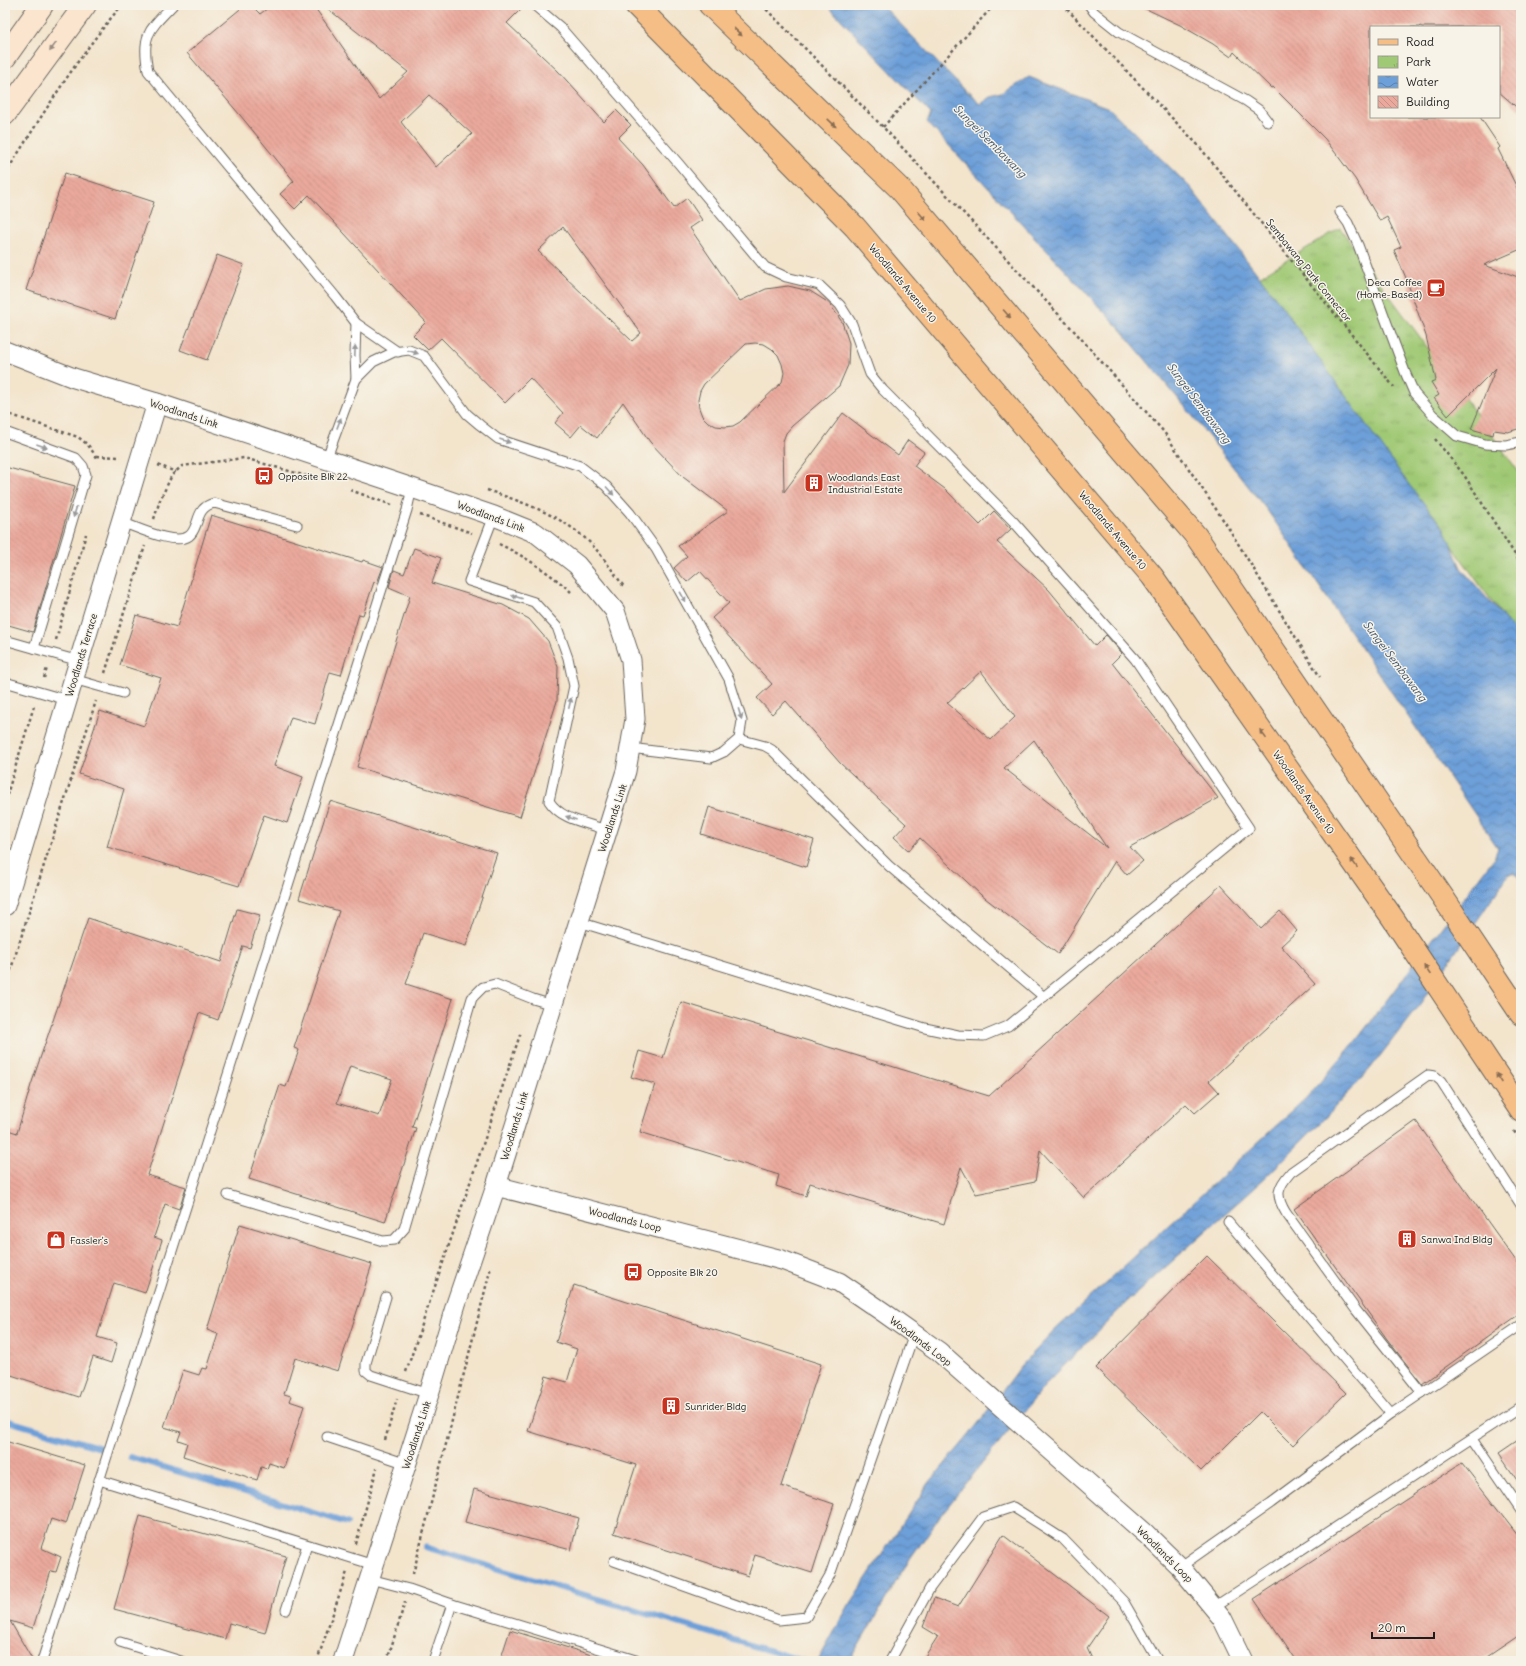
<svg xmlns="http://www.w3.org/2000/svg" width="1526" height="1666" font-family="Delius,sans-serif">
  <defs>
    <pattern id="park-tufts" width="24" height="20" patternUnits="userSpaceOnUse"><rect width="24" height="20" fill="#a0c975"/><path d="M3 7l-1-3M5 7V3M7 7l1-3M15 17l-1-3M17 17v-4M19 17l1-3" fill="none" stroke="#89ac65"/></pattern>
    <pattern id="water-waves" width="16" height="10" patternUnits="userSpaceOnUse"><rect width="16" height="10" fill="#6d9fd8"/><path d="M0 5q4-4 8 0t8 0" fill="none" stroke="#5981ae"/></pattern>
    <pattern id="building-back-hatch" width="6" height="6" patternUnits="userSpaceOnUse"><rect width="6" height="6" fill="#eaa99c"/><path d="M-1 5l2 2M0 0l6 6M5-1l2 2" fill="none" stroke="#c89186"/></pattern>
  </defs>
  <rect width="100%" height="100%" fill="#f7f3e8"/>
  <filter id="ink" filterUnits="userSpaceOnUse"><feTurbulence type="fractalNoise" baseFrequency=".025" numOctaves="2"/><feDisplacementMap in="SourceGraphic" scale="8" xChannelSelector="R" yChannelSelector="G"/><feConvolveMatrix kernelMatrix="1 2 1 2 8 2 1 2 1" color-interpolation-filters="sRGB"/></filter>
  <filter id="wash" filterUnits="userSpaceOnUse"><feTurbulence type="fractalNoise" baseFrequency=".012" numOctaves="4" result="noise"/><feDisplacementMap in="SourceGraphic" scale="16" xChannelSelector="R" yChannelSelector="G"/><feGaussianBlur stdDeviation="0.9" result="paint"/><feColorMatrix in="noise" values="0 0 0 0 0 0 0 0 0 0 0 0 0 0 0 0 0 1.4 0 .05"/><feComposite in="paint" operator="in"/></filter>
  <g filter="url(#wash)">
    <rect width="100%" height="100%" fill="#f3e4cc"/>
    <polygon fill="url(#park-tufts)" stroke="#5e7248" points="1340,228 1521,475 1521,642 1259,277"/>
    <polygon fill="url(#water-waves)" stroke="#445e7a" points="827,5 882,5 965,91 980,104 990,97 1003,94 1029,77 1109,108 1190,187 1273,294 1410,486 1444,528 1461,568 1521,638 1521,881 1515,872 1509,874 1420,1004 1370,1069 1324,1119 1266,1177 1128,1301 1047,1383 940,1516 903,1570 849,1661 818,1661 850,1603 929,1483 970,1434 1022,1365 1054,1331 1306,1098 1355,1042 1494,858 1498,848 1267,510 1191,414 1120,329 927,122 931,114"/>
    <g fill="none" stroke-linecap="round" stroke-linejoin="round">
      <g stroke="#6d9fd8" stroke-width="6">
        <polyline points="5,1420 101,1448"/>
        <polyline points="130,1457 347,1523"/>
        <polyline points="425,1547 804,1661"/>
      </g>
    </g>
    <g id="blocks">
      <g fill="url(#building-back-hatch)" fill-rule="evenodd">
        <path d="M245,5H251L260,14L272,5H313L379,99L408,72L323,5H525L507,23L558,71L604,122L616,110L631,125L618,138L643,165L674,208L687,198L702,220L690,228L740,301L766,289L788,286L810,291L829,303L842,322L849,343L848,365L839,386L792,426L786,433L783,441L784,492L843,413L898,455L908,440L924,452L914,466L945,489L980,525L994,511L1011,529L997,542L1049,590L1095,646L1106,635L1122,653L1112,663L1218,798L1130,847L1143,861L1127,875L1115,861L1058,954L981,895L920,838L909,851L894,837L906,824L840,763L786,701L772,714L757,698L772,684L712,618L729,603L700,571L687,582L674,568L687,556L678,546L728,511L683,477L650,442L623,402L597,438L581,425L571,437L555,423L563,413L530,378L505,403L441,338L428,350L413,335L426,322L309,195L295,209L280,194L294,181L240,115L187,53ZM429,95L472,134L436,167L401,122ZM563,227L641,333L632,341L538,251ZM755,343L764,344L772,349L778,355L782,364L784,373L782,382L740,422L733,426L725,427L716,426L708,422L702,416L699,408L698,400L700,391L704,384L746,344ZM981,671L1015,717L991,740L947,703ZM1034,740L1107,848L1004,768Z"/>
        <polygon points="1138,5 1521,5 1521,111 1499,92 1499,27 1422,27 1420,26 1419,27 1371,27 1371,117 1480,117 1500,147 1498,149 1521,196 1521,249 1484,265 1521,278 1521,428 1508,432 1494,430 1493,435 1471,429 1496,368 1448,416 1434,398 1439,395 1431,382 1436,380 1426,336 1406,278 1394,250 1401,247 1387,217 1380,221 1355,179 1325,139 1273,87 1271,88 1234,52 1231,57 1213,44 1180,25"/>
        <polygon points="65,173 154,202 115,319 26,290"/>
        <polygon points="217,255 244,265 207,360 180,350"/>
        <polygon points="5,467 75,486 33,632 5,624"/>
        <polygon points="211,515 362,562 363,560 383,567 377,583 374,582 363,615 359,614 341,675 330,672 315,724 291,717 274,766 303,777 287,823 264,815 239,886 107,847 124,789 79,774 100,711 144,726 161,678 120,665 136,615 177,627"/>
        <polygon points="414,548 441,558 432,583 503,605 529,619 548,641 558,667 557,701 520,817 357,767 410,596 389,587 394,570 404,574"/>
        <path d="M330,801L497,853L466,946L423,933L406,984L453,999L412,1127L416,1128L385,1222L249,1179L280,1085L286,1087L299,1050L294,1048L339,911L299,899ZM350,1066L392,1079L379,1116L337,1103Z"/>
        <polygon points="709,807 814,840 806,867 701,834"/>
        <polygon points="1221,885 1261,929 1280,911 1297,931 1281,946 1315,984 1209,1081 1219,1092 1195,1113 1186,1104 1084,1198 1040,1150 1035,1182 976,1194 961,1167 944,1224 810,1183 806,1196 776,1186 779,1175 640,1132 655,1084 631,1077 639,1051 663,1058 681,1002 989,1096"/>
        <polygon points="237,909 260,915 250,948 243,946 218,1020 199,1013 147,1175 186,1187 179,1209 165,1204 154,1237 162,1240 145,1293 114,1283 97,1337 117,1343 111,1363 93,1357 79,1397 5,1373 5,1129 17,1133 31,1085 88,918 221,962"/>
        <polygon points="1416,1121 1521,1268 1521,1313 1422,1384 1387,1339 1294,1209"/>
        <polygon points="240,1224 372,1264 338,1371 295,1358 284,1394 291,1396 289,1401 304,1406 284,1468 269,1463 267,1469 261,1467 257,1480 183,1456 187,1443 178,1440 181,1432 164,1427 183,1370 199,1375 202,1368 207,1369 218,1334 207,1330"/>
        <polygon points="1207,1256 1346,1393 1293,1445 1260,1412 1201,1471 1096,1368"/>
        <polygon points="574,1285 821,1364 781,1486 834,1504 812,1573 755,1555 748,1576 614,1533 636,1465 528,1431 546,1376 567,1382 577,1349 556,1342"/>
        <polygon points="1521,1439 1521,1486 1499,1454"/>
        <polygon points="5,1441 85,1465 66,1524 51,1519 41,1548 61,1557 56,1572 51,1571 33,1628 10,1621 33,1661 5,1661"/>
        <polygon points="1462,1463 1521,1539 1521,1634 1481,1661 1296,1661 1254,1599"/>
        <polygon points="474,1489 579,1518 571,1550 465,1522"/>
        <polygon points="140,1516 286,1556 265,1633 229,1623 225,1639 114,1609"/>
        <polygon points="1003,1535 1109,1616 1087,1648 1093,1661 922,1661 938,1636 923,1627 934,1598 958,1607"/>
        <polygon points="510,1630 598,1657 597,1661 500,1661"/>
      </g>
    </g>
  </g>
  <g filter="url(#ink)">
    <use href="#blocks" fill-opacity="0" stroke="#67625a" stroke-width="1"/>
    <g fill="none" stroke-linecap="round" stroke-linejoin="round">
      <g stroke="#67625a" stroke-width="11">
        <g id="lane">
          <path d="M173,5C149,30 141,35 148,71L335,296L356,323L398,352"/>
          <polyline points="534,5 560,27 679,164 765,267 786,277 819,285 840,305 852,324 870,374 883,390 1013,521 1135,659 1249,828 1008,1026 984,1036 958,1035 925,1028 579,922"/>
          <polyline points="1089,5 1094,12 1119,32 1246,101 1259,110 1268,122"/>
          <polyline points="1340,212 1348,223 1358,245 1405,372 1414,393 1433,415 1457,436 1485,444 1506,445 1521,442"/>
          <polyline points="356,379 373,362 394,352 409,350 424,356 467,414 480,425 498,439 580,466 606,486 630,513 656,549 729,679 742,721 739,739 724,752 711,758 630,748"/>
          <polyline points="5,432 76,458 83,466 86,475 34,648"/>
          <polyline points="326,460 356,379 355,355 356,323"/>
          <path d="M494,516L469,581L534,602L557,627L568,658L574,686L549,801C562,821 587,822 608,831"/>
          <path d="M121,522C136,527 175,546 189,536C194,532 195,527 197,522C200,512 203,506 214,503L297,525"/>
          <polyline points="5,640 79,661"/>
          <polyline points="73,679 123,693"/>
          <polyline points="5,682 67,700"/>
          <polyline points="739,739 765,746 772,750 889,866 1044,997"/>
          <polyline points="228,1195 383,1241 394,1240 404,1229 472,998 483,987 495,984 533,999 553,1005"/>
          <polyline points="1228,1222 1391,1414"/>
          <polyline points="386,1297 366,1363 366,1371 371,1375 429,1394"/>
          <path d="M1422,1393L1356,1310L1286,1213C1275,1195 1277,1188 1291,1172L1428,1075L1435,1076L1441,1081L1521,1205"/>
          <polyline points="327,1437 407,1464"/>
          <polyline points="1472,1439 1521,1511"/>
          <polyline points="99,1480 374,1565"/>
          <polyline points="614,1561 779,1620 806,1617 830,1575 914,1334"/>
          <polyline points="1180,1567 1271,1503 1391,1414 1521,1325"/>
          <polyline points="370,1579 409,1589 452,1604 639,1661"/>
          <polyline points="1214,1607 1521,1406"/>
          <polyline points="286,1610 307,1545"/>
          <polyline points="120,1642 181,1661"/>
          <polyline points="42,1661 407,510 412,488"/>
          <polyline points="433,1661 452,1604"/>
          <polyline points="890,1661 930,1588 983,1517 1013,1507 1063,1539 1124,1602 1158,1661"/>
        </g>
      </g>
      <g stroke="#67625a" stroke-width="21">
        <g id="street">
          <polyline points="5,351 74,378 157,403 412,488 494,516 536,533 577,565 615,611 631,660 635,719 626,771 496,1186 456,1304 429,1394 343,1661"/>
          <polyline points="5,906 157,403"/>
          <polyline points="496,1186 782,1260 839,1282 883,1312 938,1351 1146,1534 1180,1567 1222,1618 1243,1661"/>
        </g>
      </g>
      <g stroke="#67625a" stroke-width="24">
        <g id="secondary">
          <polyline points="5,57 42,5"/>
          <polyline points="5,114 85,5"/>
        </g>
      </g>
      <g stroke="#67625a" stroke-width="24">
        <g id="primary">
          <polyline points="636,5 855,227 1152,576 1392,917 1521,1111"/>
          <polyline points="710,5 900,189 1196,536 1442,896 1521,1014"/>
        </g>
      </g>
      <g stroke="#67625a" stroke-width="2.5" stroke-dasharray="3 3" stroke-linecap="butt">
        <polyline points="762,5 883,127 1076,333 1164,432 1226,524 1320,677"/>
        <polyline points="1063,5 1198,145 1394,387"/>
        <polyline points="883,127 994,5"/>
        <path d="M5,174C42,116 77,57 122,5"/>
        <polyline points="5,413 78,437 88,445 98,459"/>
        <polyline points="1435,439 1464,475 1521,564"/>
        <polyline points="97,456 120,457"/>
        <polyline points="158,465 176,472"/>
        <polyline points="350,490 392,505"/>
        <path d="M487,490C525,503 567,517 595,548C605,560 615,574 624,587"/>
        <polyline points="420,515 472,533"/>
        <polyline points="154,519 160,500 172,475 182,466 244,458 317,479"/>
        <path d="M499,544C524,556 549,572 571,592"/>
        <polyline points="56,640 86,534"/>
        <polyline points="105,673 145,546"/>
        <polyline points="44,678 47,668"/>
        <polyline points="5,801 34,706"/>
        <polyline points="5,988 96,701"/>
        <polyline points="1514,1131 1521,1142"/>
        <polyline points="406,1372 521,1032"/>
        <polyline points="385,1440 397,1399"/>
        <polyline points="356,1544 377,1468"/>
        <polyline points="413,1574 491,1267"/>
        <polyline points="317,1661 347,1572"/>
        <polyline points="387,1661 405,1602"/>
      </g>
      <use href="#lane" stroke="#fff" stroke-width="9"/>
      <use href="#street" stroke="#fff" stroke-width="19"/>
      <use href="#secondary" stroke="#fbe5cf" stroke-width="22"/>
      <use href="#primary" stroke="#f6be87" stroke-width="22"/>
    </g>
    <defs><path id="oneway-solid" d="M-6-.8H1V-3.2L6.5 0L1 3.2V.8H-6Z"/></defs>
    <g fill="#896d52">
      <use href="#oneway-solid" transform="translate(738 32) rotate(44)"/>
      <use href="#oneway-solid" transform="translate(832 123) rotate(44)"/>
      <use href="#oneway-solid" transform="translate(922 216) rotate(49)"/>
      <use href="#oneway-solid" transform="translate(1007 314) rotate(49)"/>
      <use href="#oneway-solid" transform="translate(1263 734) rotate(-125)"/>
      <use href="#oneway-solid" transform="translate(1354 863) rotate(-125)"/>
      <use href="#oneway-solid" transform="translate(1427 970) rotate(-124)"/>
      <use href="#oneway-solid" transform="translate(1499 1078) rotate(-124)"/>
    </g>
    <use fill="#978b7e" href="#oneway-solid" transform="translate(53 47) rotate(126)"/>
    <g fill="#999">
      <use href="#oneway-solid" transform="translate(355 351) rotate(-88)"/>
      <use href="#oneway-solid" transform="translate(413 352) rotate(18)"/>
      <use href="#oneway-solid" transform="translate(339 423) rotate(-69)"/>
      <use href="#oneway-solid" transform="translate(505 441) rotate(19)"/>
      <use href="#oneway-solid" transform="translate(42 446) rotate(20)"/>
      <use href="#oneway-solid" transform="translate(610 491) rotate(48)"/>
      <use href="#oneway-solid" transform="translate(75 512) rotate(107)"/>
      <use href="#oneway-solid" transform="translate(517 597) rotate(-162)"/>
      <use href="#oneway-solid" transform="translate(683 597) rotate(61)"/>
      <use href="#oneway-solid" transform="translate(570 703) rotate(-77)"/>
      <use href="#oneway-solid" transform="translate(740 714) rotate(73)"/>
      <use href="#oneway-solid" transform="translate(571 818) rotate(-161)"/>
    </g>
  </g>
  <defs>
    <g id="cafe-square" transform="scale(1)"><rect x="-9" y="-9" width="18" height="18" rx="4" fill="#c8321e" stroke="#f7f3e8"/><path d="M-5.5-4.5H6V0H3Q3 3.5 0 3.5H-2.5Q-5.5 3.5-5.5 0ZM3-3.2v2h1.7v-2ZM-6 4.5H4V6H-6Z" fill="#fff"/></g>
    <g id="bus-square" transform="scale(1)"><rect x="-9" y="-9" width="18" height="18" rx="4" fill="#c8321e" stroke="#f7f3e8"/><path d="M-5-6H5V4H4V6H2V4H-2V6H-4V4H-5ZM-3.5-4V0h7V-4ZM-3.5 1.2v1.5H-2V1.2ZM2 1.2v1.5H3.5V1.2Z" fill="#fff"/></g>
    <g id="building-square" transform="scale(1)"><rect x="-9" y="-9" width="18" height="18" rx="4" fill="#c8321e" stroke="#f7f3e8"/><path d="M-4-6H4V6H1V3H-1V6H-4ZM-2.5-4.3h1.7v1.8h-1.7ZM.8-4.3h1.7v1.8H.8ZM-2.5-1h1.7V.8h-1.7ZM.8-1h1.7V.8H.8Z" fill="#fff"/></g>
    <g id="shop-square" transform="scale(1)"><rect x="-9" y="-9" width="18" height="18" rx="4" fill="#c8321e" stroke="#f7f3e8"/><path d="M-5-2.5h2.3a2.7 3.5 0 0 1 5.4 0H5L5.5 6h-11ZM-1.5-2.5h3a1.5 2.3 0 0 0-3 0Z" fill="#fff"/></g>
  </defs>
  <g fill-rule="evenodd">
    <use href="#cafe-square" x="1436" y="288"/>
    <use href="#bus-square" x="264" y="476"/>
    <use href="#building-square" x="814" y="483"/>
    <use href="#building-square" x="1407" y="1239"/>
    <use href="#shop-square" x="56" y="1240"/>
    <use href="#bus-square" x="633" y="1272"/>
    <use href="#building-square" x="671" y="1406"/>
  </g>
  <g text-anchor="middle" stroke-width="3" stroke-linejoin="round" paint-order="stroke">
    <g font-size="10" fill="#1c1c1c" stroke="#f7f3e8">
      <text transform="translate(1309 270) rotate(51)" y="4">Sembawang Park Connector</text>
      <text transform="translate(903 283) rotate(50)" y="4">Woodlands Avenue 10</text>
      <text transform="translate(184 413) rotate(18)" y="4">Woodlands Link</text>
      <text transform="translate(491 516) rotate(20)" y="4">Woodlands Link</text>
      <text transform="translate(1113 530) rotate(50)" y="4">Woodlands Avenue 10</text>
      <text transform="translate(81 655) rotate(-73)" y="4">Woodlands Terrace</text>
      <text transform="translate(1304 792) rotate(55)" y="4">Woodlands Avenue 10</text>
      <text transform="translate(612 818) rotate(-72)" y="4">Woodlands Link</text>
      <text transform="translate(514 1126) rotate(-73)" y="4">Woodlands Link</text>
      <text transform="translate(625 1219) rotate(14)" y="4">Woodlands Loop</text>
      <text transform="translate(921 1341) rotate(37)" y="4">Woodlands Loop</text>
      <text transform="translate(416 1435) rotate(-72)" y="4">Woodlands Link</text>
      <text transform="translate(1165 1554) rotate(45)" y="4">Woodlands Loop</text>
    </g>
    <g font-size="10" fill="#1c1c1c" stroke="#f7f3e8" text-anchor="start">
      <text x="1422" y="286" text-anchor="end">Deca Coffee<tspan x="1422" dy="12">(Home-Based)</tspan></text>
      <text x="278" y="480">Opposite Blk 22</text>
      <text x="828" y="481">Woodlands East<tspan x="828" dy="12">Industrial Estate</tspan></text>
      <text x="1421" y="1243">Sanwa Ind Bldg</text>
      <text x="70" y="1244">Fassler's</text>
      <text x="647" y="1276">Opposite Blk 20</text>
      <text x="685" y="1410">Sunrider Bldg</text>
    </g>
    <g font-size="11" font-style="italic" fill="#405771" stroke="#f7f3e8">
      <text transform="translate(990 141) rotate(45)" y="4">Sungei Sembawang</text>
      <text transform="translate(1199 403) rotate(53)" y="4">Sungei Sembawang</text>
      <text transform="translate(1395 661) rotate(53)" y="4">Sungei Sembawang</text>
    </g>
  </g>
  <rect width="1526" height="1666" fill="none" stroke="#f7f3e8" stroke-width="20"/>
  <rect x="1370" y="26" width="130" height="92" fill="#f7f3e8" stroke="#9f9d96"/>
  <rect x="1378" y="39" width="20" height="6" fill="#f6be87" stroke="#9f9d96"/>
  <text x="1406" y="46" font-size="12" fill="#1c1c1c">Road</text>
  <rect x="1378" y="56" width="20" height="12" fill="url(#park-tufts)" stroke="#9f9d96"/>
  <text x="1406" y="66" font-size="12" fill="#1c1c1c">Park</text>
  <rect x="1378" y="76" width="20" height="12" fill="url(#water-waves)" stroke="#9f9d96"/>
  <text x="1406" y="86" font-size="12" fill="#1c1c1c">Water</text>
  <rect x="1378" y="96" width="20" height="12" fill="url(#building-back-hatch)" stroke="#9f9d96"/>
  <text x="1406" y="106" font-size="12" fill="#1c1c1c">Building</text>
  <path d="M1372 1632v6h62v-6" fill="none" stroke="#1c1c1c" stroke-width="2"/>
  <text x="1378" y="1632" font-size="12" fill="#1c1c1c" stroke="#f7f3e8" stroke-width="3" paint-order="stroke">20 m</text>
</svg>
